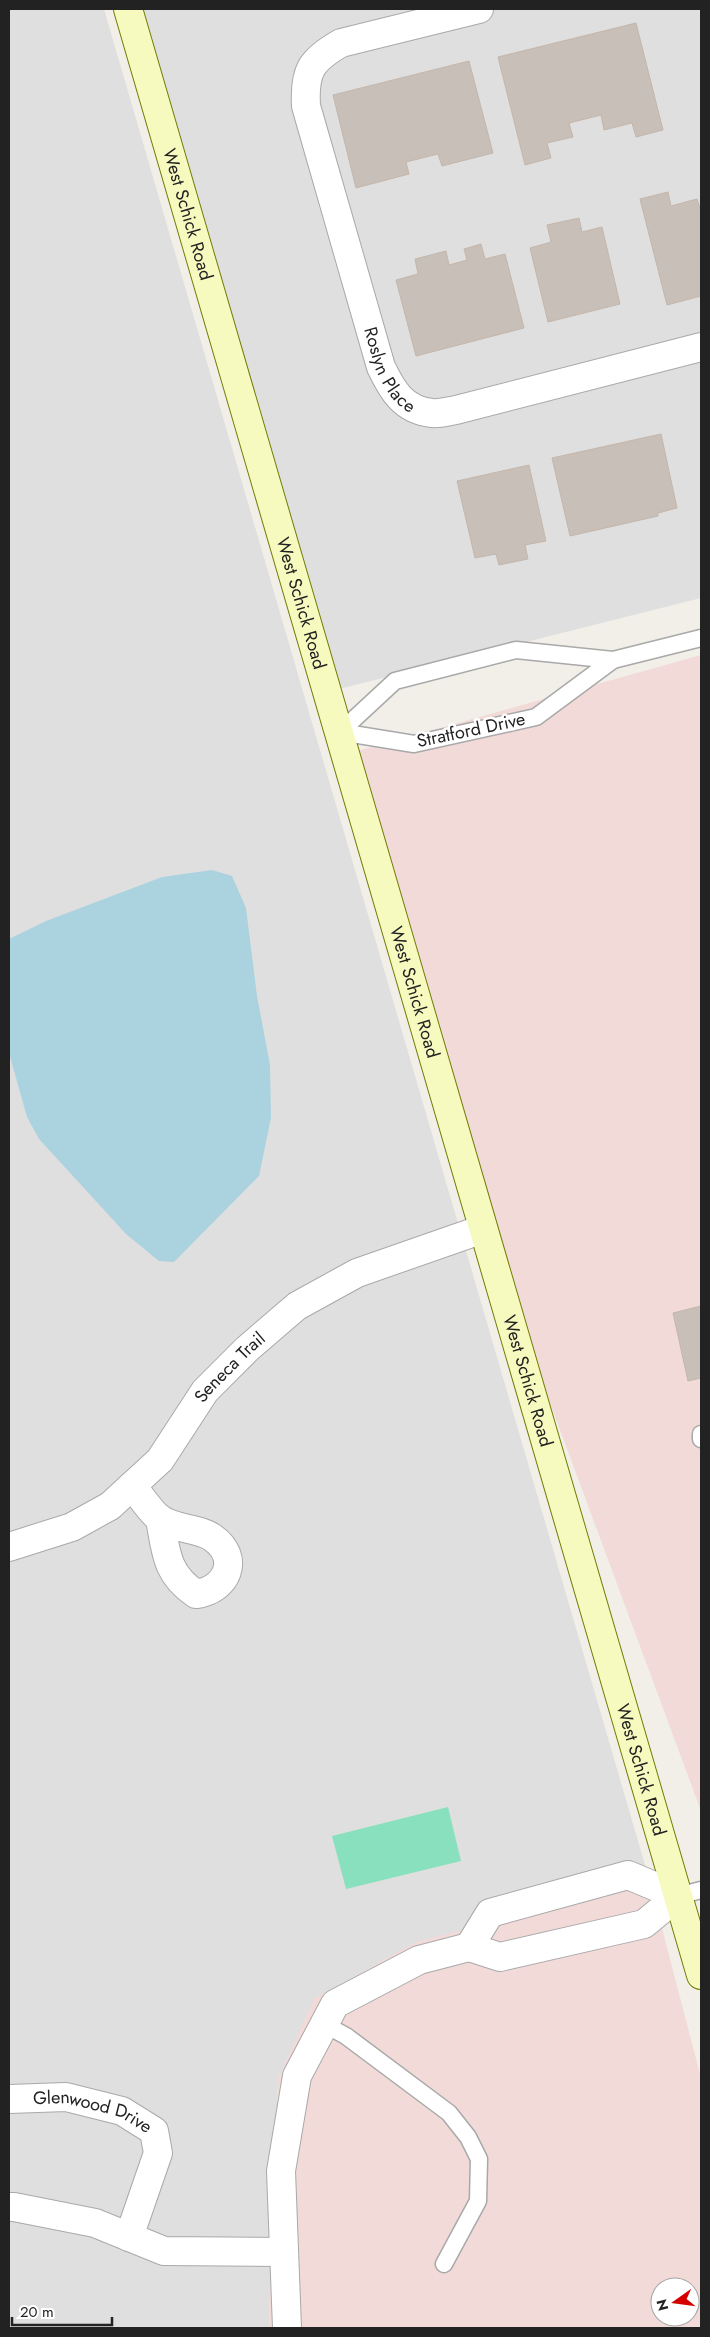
<svg xmlns="http://www.w3.org/2000/svg" width="710" height="2337" font-family="Jost,sans-serif">
  <rect width="100%" height="100%" fill="#f2efe9"/>
  <g fill="#e0dfdf">
    <polygon points="9,9 104,9 650,1882 278,2079 269,2328 9,2328"/>
    <polygon points="138,9 701,9 701,598 327,692"/>
  </g>
  <g fill="#f2dad9" fill-rule="evenodd">
    <polygon points="701,655 701,1811 516,1311 354,752"/>
    <path d="M650,1882L701,2078V2328H269L278,2079L314,1999L416,1942ZM660,2287H690V2317H660Z"/>
  </g>
  <polygon fill="#88e0be" points="448,1807 461,1861 346,1889 332,1836"/>
  <polygon fill="#aad3df" points="212,870 232,876 246,908 257,996 270,1065 271,1118 259,1176 174,1262 159,1261 126,1234 39,1139 27,1117 9,1053 9,939 46,921 162,877"/>
  <g fill="#c7bfb8" stroke="#c4b6ab">
    <polygon points="636,23 663,130 636,137 632,123 604,130 601,115 569,123 573,137 547,143 551,158 525,165 498,57"/>
    <polygon points="469,61 493,153 442,166 438,154 406,162 409,174 356,188 333,95"/>
    <polygon points="668,192 671,206 697,199 701,211 701,296 667,305 640,199"/>
    <polygon points="579,218 582,232 602,227 620,304 548,322 530,248 551,242 547,225"/>
    <polygon points="481,244 485,259 505,254 524,328 416,356 396,280 418,274 415,259 446,251 449,265 467,260 464,249"/>
    <polygon points="661,434 677,508 658,513 658,516 570,536 552,458"/>
    <polygon points="529,465 546,541 525,545 528,559 499,565 496,554 475,558 457,481"/>
    <polygon points="701,1306 701,1378 688,1381 673,1313"/>
  </g>
  <g fill="none" stroke-linecap="round" stroke-linejoin="round">
    <g stroke="#a9a9a9" stroke-width="19">
      <g id="lane">
        <polyline points="340,732 395,681 516,650 613,660 701,638"/>
        <polyline points="340,732 414,744 536,717 613,660"/>
        <polyline points="701,1434 701,1439"/>
        <polyline points="678,1896 701,1890"/>
        <polyline points="324,2024 346,2036 449,2113 468,2137 479,2159 478,2201 444,2264"/>
      </g>
    </g>
    <g stroke="#a9a9a9" stroke-width="30">
      <g id="street">
        <path id="s1" d="M479,9L341,43C311,60 304,71 306,106L381,367C392,390 403,410 432,413C439,414 449,411 456,410L701,347"/>
        <path d="M132,1486C141,1496 149,1510 159,1518C173,1530 198,1527 213,1538C241,1558 227,1590 196,1594C166,1574 166,1552 160,1519"/>
        <path id="s2" d="M9,1547L72,1527L110,1506L160,1460L205,1391L247,1349L297,1306L357,1273L483,1229"/>
        <path id="s3" d="M9,2099L66,2097L122,2111L154,2131L158,2153L129,2237"/>
        <polyline points="9,2207 14,2207 95,2223 164,2251 284,2252"/>
        <polyline points="287,2328 281,2171 297,2076 335,2004 419,1960 469,1947 500,1957 644,1924 678,1896 628,1875 490,1913 469,1947"/>
      </g>
    </g>
    <g stroke="#707d05" stroke-width="30">
      <g id="secondary">
        <path id="s4" d="M128,9L701,1975"/>
      </g>
    </g>
    <use href="#lane" stroke="#fff" stroke-width="16"/>
    <use href="#street" stroke="#fff" stroke-width="28"/>
    <use href="#secondary" stroke="#f7fabf" stroke-width="28"/>
  </g>
  <g text-anchor="middle" stroke-width="5" stroke-linejoin="round" paint-order="stroke">
    <g font-size="18" fill="#222" stroke="#fff">
      <text dy="6" stroke="none"><textPath href="#s4" startOffset="214">West Schick Road</textPath></text>
      <text dy="6" stroke="none"><textPath href="#s1" startOffset="498">Roslyn Place</textPath></text>
      <text dy="6" stroke="none"><textPath href="#s4" startOffset="619">West Schick Road</textPath></text>
      <text transform="translate(471 730) rotate(-12)" y="6">Stratford Drive</text>
      <text dy="6" stroke="none"><textPath href="#s4" startOffset="1024">West Schick Road</textPath></text>
      <text dy="6" stroke="none"><textPath href="#s2" startOffset="294">Seneca Trail</textPath></text>
      <text dy="6" stroke="none"><textPath href="#s4" startOffset="1429">West Schick Road</textPath></text>
      <text dy="6" stroke="none"><textPath href="#s4" startOffset="1834">West Schick Road</textPath></text>
      <text dy="6" stroke="none"><textPath href="#s3" startOffset="86">Glenwood Drive</textPath></text>
    </g>
  </g>
  <rect width="710" height="2337" fill="none" stroke="#222222" stroke-width="20"/>
  <g transform="translate(675 2302) rotate(256)"><circle r="24" fill="#ffffff" stroke="#a7a7a7"/>
  <path d="M0-4L9 19L0 12L-9 19Z" fill="#d40000"/>
  <text y="-8" font-size="14" font-weight="bold" text-anchor="middle" fill="#222222">N</text>
  </g>
  <path d="M12 2317v8h100v-8" fill="none" stroke="#222222" stroke-width="2.5"/>
  <text x="20" y="2317" font-size="15" fill="#222222" stroke="#ffffff" stroke-width="4" paint-order="stroke">20 m</text>
</svg>
